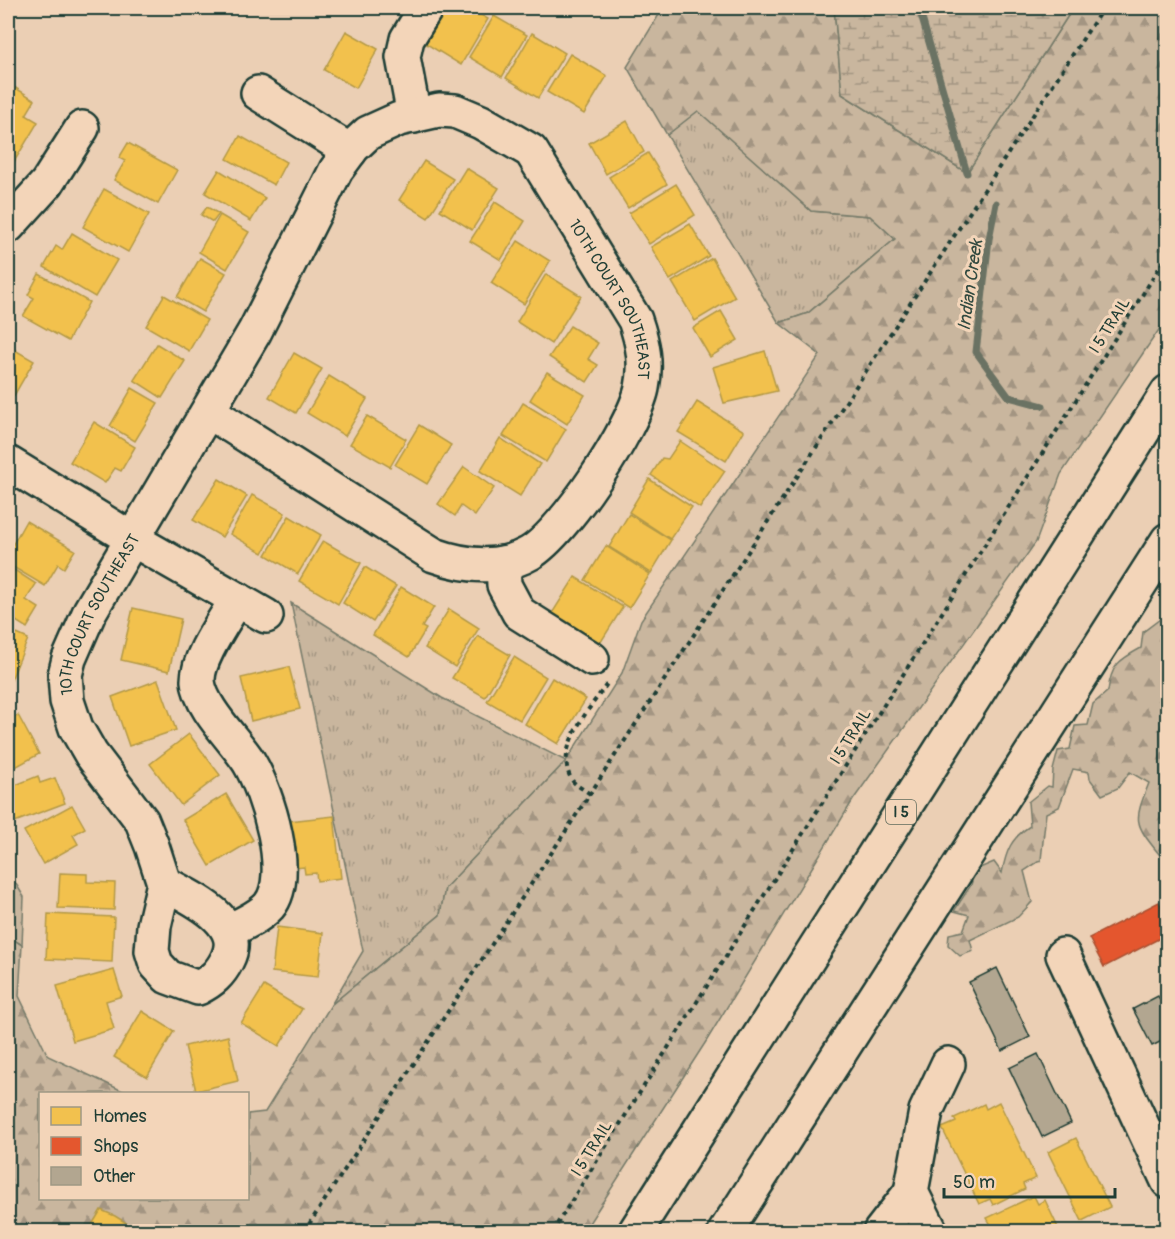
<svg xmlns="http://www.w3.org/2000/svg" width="1175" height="1239" font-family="Pangolin,sans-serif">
  <defs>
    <pattern id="grass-tufts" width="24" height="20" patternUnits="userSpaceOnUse" patternTransform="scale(1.5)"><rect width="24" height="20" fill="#c9b69e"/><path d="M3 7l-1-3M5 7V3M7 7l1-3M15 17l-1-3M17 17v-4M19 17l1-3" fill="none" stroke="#a39582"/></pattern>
    <pattern id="forest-firs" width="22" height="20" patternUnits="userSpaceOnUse" patternTransform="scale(1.5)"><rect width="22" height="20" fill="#c9b69e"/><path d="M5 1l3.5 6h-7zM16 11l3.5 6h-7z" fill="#a39582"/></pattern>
    <pattern id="wetland-marsh" width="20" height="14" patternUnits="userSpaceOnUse" patternTransform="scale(1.5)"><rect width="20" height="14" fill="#c9b69e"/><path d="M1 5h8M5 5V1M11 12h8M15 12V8" fill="none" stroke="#a39582"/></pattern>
  </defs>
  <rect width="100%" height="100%" fill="#ebcfb4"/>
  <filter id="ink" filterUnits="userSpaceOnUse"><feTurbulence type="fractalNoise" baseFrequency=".0167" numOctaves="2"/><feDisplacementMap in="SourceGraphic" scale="12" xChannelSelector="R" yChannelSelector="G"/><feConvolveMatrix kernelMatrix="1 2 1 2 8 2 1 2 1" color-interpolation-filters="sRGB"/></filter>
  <g filter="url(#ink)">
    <g fill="url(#grass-tufts)" stroke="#747a69" stroke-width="1.5">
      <polygon points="698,110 811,211 870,216 895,239 808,313 779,323 667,135"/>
      <polygon points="291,603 442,698 566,761 445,888 440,915 331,1005 363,951"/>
      <polygon points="8,871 24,897 22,945 8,936"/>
    </g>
    <g fill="url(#forest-firs)" stroke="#747a69" stroke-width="1.5">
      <polygon points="663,8 834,8 842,94 967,173 1073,8 1167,8 1167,318 1061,474 1036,542 853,800 707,1040 584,1231 8,1231 8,936 22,945 19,996 48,1056 127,1093 40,1094 40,1198 248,1198 248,1114 265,1112 331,1005 440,915 445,888 566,761 622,673 641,620 820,355 779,323 808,313 895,239 870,216 811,211 698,111 667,135 627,67"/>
      <path d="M1167,599V855L1159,854C1133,822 1134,821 1149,783L1130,772L1118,788L1102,795L1090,779L1089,772L1073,769L1059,807L1046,813L1041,860L1024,871L1032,902L1018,917L970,940L973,951L960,956L948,945L949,934L963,931L969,915L954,911L971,885L975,870L994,862L1002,873C1006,851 1011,838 1030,826L1028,802L1048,786L1052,787L1053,770L1058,751L1070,749L1075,726L1088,725L1093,704L1108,691C1111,665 1119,660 1141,648L1143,632L1160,619Z"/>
    </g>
    <polygon fill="url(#wetland-marsh)" stroke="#747a69" stroke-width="1.5" points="834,8 1073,8 967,173 842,94"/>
    <g fill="#f2c14e" stroke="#b39946" stroke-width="1.5">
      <polygon points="447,8 469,8 488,19 461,65 425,43"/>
      <polygon points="494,16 527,35 502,77 469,57"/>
      <polygon points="346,31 378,49 356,88 324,70"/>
      <polygon points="532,33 565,53 538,98 506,78"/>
      <polygon points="570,54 607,76 584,114 547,92"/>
      <polygon points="14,87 35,100 26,115 38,122 11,167 8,165 8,97"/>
      <polygon points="627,121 644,152 606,174 589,143"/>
      <polygon points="240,136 286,162 274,185 227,159"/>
      <polygon points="128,143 177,170 158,204 114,180 125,161 119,158"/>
      <polygon points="648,153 667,184 628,208 609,177"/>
      <polygon points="424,161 453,179 428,218 399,200"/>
      <polygon points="466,168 499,188 472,230 440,210"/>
      <polygon points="219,170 265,198 251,221 205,193"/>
      <polygon points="676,184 695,215 649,244 629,213"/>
      <polygon points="104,189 149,214 128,252 83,227"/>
      <polygon points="495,202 525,221 501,260 470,241"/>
      <polygon points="207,207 219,214 213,222 201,215"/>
      <polygon points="220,215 249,232 227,269 199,252"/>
      <polygon points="690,224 709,256 670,280 651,247"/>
      <polygon points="72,233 117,260 95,297 44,267 56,246 62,250"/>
      <polygon points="518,241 550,261 524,304 491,283"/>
      <polygon points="200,258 226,273 203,312 177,297"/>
      <polygon points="712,258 735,297 695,321 672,282"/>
      <polygon points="39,274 89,302 68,341 23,316 34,298 28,295"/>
      <polygon points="546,274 581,296 551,344 517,322"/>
      <polygon points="164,295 207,320 189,351 146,326"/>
      <polygon points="721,311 738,340 710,357 693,328"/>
      <polygon points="570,326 598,343 588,359 598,365 587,382 549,357"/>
      <polygon points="157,344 185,361 162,398 134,380"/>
      <polygon points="8,346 34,361 12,399 8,397"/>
      <polygon points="765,351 777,391 724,403 713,367"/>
      <polygon points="294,353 322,369 296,413 269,397"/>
      <polygon points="547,372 585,395 567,424 530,400"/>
      <polygon points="329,376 367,399 345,436 307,413"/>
      <polygon points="132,388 158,403 135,441 110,426"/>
      <polygon points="697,402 744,431 726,461 678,432"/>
      <polygon points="523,403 566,429 546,462 503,436"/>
      <polygon points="367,416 406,439 390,467 350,444"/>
      <polygon points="94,422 135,447 121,471 115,468 105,483 70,462"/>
      <polygon points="419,425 451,445 427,484 395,465"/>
      <polygon points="500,438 540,464 520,496 480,471"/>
      <polygon points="680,441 725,471 700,508 651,475 662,458 668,459"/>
      <polygon points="464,467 494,488 475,516 461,506 455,516 438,504"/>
      <polygon points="219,479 247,496 222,537 193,520"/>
      <polygon points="649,479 692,507 670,539 629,512"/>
      <polygon points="252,495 285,513 263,553 230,534"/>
      <polygon points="629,514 671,540 651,573 609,547"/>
      <polygon points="289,516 321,535 298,574 266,555"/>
      <polygon points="26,521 75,550 64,568 58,564 45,586 8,564 8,553"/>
      <polygon points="323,541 361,563 338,604 299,581"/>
      <polygon points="606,546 650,574 629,608 585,580"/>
      <polygon points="8,566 36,584 26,600 39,608 27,628 8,616"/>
      <polygon points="365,567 396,586 373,622 343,603"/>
      <polygon points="575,577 623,607 599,645 551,615"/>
      <polygon points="401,587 434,607 422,627 426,629 409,657 373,635"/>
      <polygon points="133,608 181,619 169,671 121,660"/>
      <polygon points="449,609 479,628 455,667 425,648"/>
      <polygon points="8,630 28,639 11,680 8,679"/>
      <polygon points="478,636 510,655 485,697 452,678"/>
      <polygon points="514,657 546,677 520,720 487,701"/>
      <polygon points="289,667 300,709 251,721 241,678"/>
      <polygon points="552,678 586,699 558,744 525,724"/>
      <polygon points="158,680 176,730 129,746 112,697"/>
      <polygon points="18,715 39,754 8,771 8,721"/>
      <polygon points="189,734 220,775 181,805 150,764"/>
      <polygon points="38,776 40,783 55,778 65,803 12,823 8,811 8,788"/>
      <polygon points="226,794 253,840 210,866 183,820"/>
      <polygon points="72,805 85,828 73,835 78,844 43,864 24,831"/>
      <polygon points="334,816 341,878 317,881 316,873 305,874 304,867 295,868 289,821"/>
      <polygon points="60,873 87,874 87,882 115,883 114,910 58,908"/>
      <polygon points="48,914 114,917 112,962 46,959"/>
      <polygon points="277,927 323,933 318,977 272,972"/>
      <polygon points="114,970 122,996 106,1001 114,1029 73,1041 57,986"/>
      <polygon points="264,986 302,1009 279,1046 241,1023"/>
      <polygon points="142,1011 174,1031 147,1077 114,1057"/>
      <polygon points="228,1036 238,1081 196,1091 185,1046"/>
      <polygon points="999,1102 1036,1178 1023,1184 1025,1189 993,1205 990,1199 979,1204 942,1128 956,1122 954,1118 984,1104 986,1109"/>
      <polygon points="1076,1138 1110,1207 1082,1221 1048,1152"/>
      <polygon points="1034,1196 1038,1204 1045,1200 1060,1232 984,1232 983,1229 991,1225 987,1218"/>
      <polygon points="101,1210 115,1216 141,1232 94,1232 90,1228"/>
    </g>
    <polygon fill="#e4572e" stroke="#a94f30" stroke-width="1.5" points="1159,902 1168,919 1168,934 1104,967 1089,938"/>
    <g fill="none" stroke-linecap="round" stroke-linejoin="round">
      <g stroke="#6a7263" stroke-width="7">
        <polyline points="919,8 967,173"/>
        <polyline points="996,203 989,239 976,352 1009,397 1043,406"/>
      </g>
    </g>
    <g fill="#b2a690" stroke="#1f3d34" stroke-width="1.5">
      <polygon points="997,968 1030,1037 1002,1051 969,982"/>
      <polygon points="1158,996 1168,1015 1168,1038 1152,1046 1133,1009"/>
      <polygon points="1038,1054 1071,1123 1042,1137 1009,1068"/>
    </g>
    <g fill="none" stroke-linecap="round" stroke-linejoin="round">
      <g stroke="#1f3d34" stroke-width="38">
        <g id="minor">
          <polyline points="258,93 350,151"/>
          <polyline points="414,116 403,57 407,39 426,8"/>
          <polyline points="8,226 47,183 82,128"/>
          <polyline points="8,463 132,539 266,616"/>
          <polyline points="503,563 504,585 519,613 592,659"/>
          <path id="s1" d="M164,883C191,898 247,922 227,960C220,974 212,981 198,988L168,977L156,964L152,951L154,926L164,883L152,846L142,821L91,754L76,728L67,701L65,675L69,659L90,611L255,331L336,170L353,147L368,133L399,119L439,110L455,111L481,122L531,151L635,320C643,343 647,364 642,388C634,427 565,532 530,553C499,571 465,566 434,555L208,411"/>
          <path d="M230,930C243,924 259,917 269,906C294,876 267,792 249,762C235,740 200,707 198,681C197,658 225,620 237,599"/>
          <polyline points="1063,955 1168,1181"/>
          <polyline points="911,1192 926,1111 948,1064"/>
          <polyline points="880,1232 911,1192 931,1232"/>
        </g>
      </g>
      <g stroke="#1f3d34" stroke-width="38">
        <g id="highway">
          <polyline points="635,1232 1168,392"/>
          <polyline points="725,1232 1168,540"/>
        </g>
      </g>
      <g stroke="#1f3d34" stroke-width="4" stroke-dasharray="4.5 4.5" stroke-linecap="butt">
        <path d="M590,794C585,790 575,785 572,780C552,749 592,706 609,681"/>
        <polyline points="304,1232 1103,8"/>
        <polyline points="552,1232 1168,254"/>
      </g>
      <use href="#minor" stroke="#f3d5b9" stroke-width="33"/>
      <use href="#highway" stroke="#f3d5b9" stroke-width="33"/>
    </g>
  </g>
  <g text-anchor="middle" stroke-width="6" stroke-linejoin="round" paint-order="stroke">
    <rect fill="#f3d5b9" stroke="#5f6b5c" stroke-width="1.5" x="886" y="800" width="30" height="24" rx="4.5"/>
    <g font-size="15" font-weight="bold" fill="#1f3d34">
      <text x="901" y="817">I 5</text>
    </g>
    <g font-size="16" fill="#1f3d34" stroke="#f3d5b9">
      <text dy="6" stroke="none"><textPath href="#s1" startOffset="1490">10TH COURT SOUTHEAST</textPath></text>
      <text transform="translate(1109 325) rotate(-58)" y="6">I 5 TRAIL</text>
      <text dy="6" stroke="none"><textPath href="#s1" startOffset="588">10TH COURT SOUTHEAST</textPath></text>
      <text transform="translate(850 736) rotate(-58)" y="6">I 5 TRAIL</text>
      <text transform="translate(591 1148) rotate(-58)" y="6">I 5 TRAIL</text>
    </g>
    <g font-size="18" font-style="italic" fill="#324a40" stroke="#f3d5b9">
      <text transform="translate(970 285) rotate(-82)" y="6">Indian Creek</text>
    </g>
  </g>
  <rect width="1175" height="1239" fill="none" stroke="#f3d5b9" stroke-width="30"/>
  <rect x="15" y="15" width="1145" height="1209" fill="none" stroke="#1f3d34" stroke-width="2" filter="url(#ink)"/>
  <rect x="39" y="1092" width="210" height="108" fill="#f3d5b9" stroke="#9e9884" stroke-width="1.5"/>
  <rect x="51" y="1107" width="30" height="18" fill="#f2c14e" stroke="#9e9884" stroke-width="1.5"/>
  <text x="93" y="1122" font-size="18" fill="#1f3d34">Homes</text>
  <rect x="51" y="1137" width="30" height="18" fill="#e4572e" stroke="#9e9884" stroke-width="1.5"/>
  <text x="93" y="1152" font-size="18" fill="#1f3d34">Shops</text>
  <rect x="51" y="1167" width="30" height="18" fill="#b2a690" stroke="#9e9884" stroke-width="1.5"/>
  <text x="93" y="1182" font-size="18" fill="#1f3d34">Other</text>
  <path d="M944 1188v9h171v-9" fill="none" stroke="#1f3d34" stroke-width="3"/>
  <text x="953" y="1188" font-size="18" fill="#1f3d34" stroke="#f3d5b9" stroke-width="4.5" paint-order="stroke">50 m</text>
</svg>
